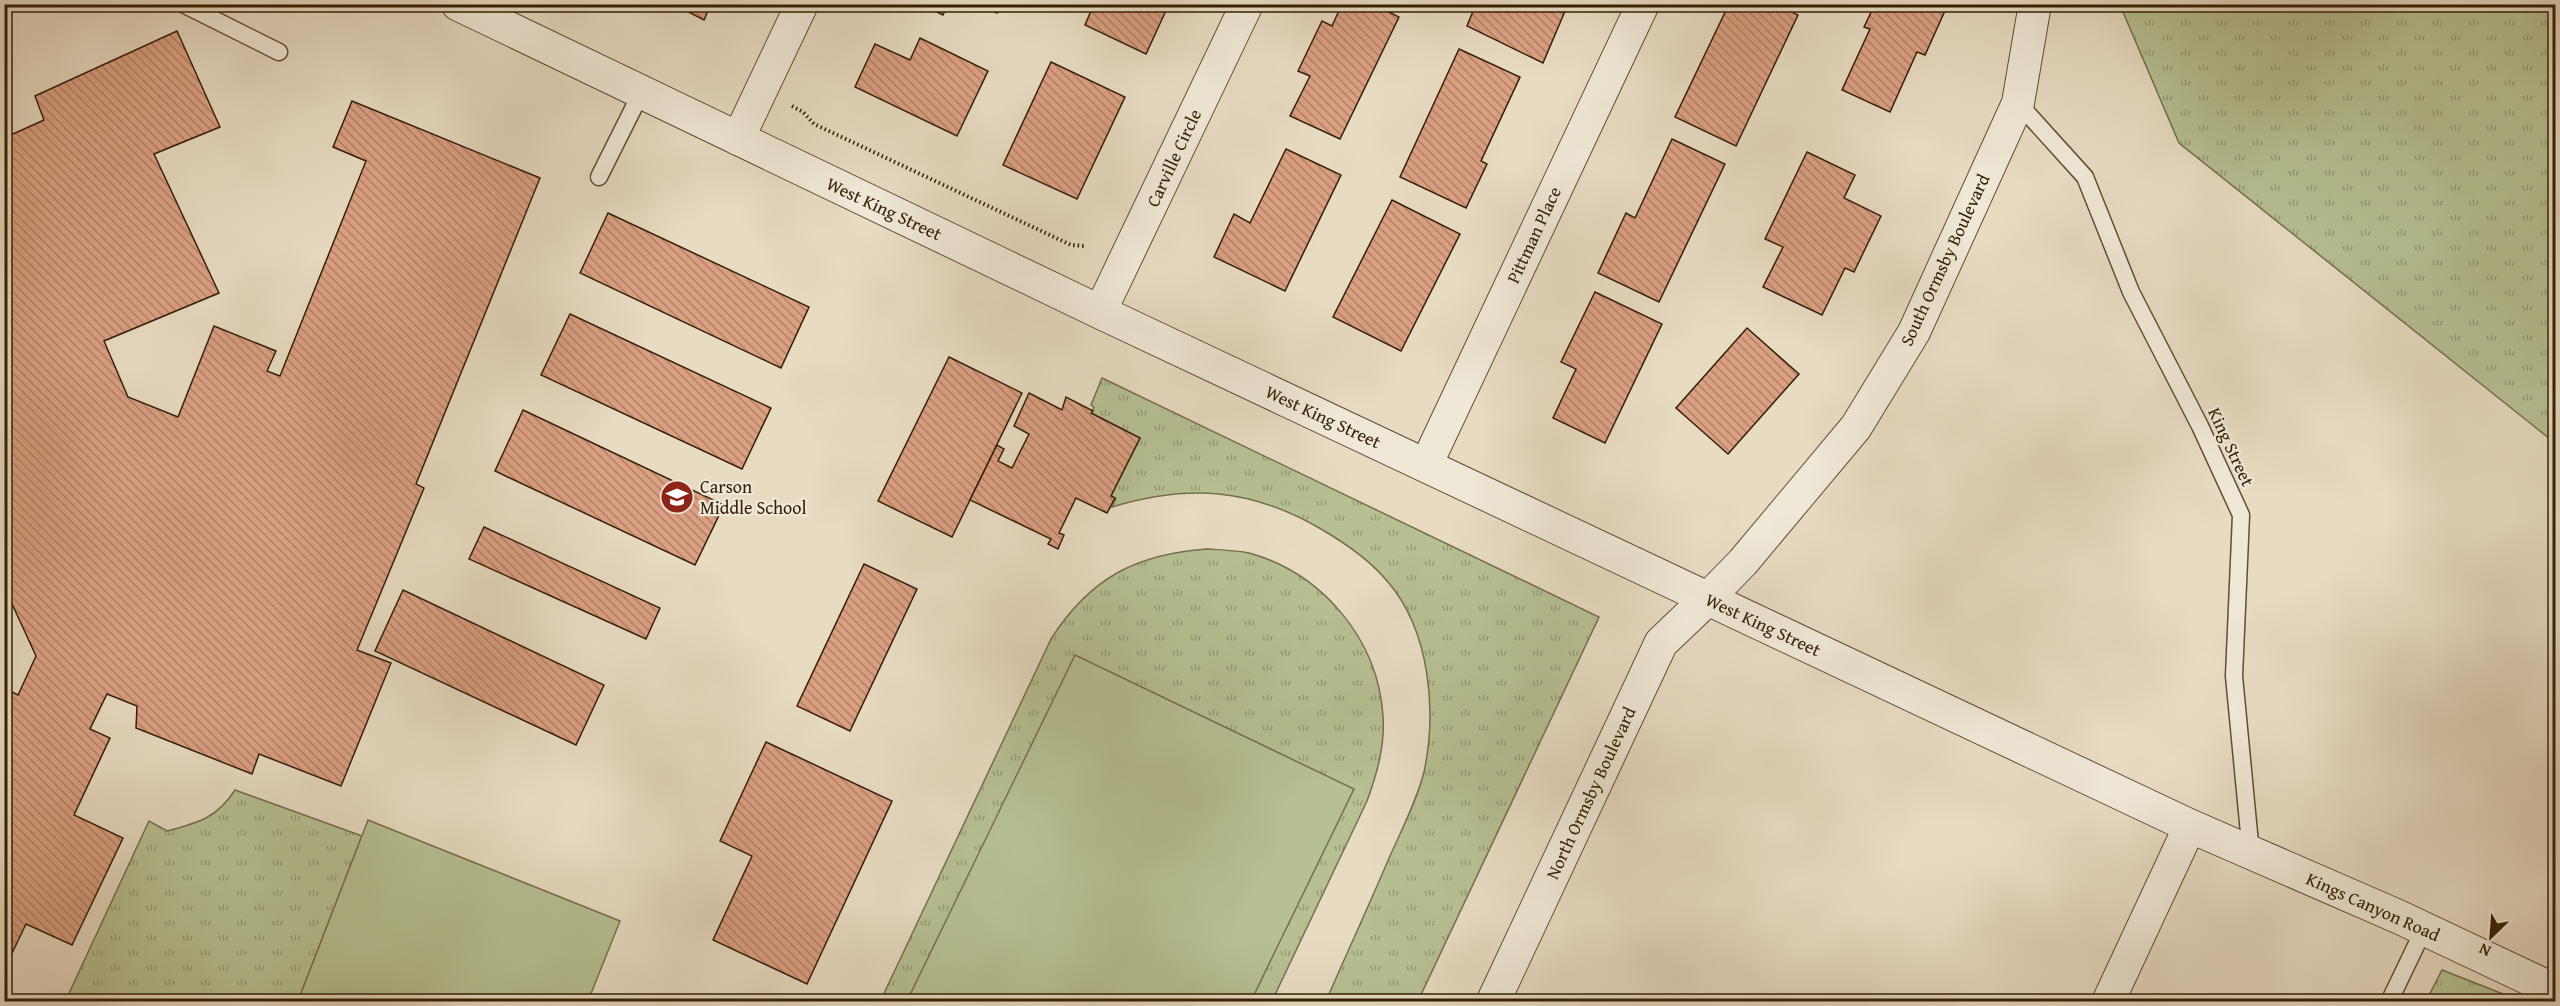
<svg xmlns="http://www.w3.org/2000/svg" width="2560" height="1006" font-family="'Gentium Book Plus',serif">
  <defs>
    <pattern id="grass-tufts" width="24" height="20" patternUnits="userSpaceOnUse" patternTransform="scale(1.5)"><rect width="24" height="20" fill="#b6c093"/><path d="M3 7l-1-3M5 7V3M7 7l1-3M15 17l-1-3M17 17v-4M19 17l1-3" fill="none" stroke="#959c76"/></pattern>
    <pattern id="building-back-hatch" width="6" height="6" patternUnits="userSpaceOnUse" patternTransform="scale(1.5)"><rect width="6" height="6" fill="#db9f82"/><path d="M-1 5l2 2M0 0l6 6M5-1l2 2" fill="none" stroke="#b28168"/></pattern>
  </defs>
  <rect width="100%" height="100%" fill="#e7dbc2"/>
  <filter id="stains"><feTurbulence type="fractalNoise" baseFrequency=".00333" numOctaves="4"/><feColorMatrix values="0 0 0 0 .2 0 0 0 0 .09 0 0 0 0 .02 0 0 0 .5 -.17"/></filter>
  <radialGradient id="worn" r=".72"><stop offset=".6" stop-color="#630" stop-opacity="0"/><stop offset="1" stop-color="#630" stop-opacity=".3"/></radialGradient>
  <g fill="url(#grass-tufts)" stroke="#74704c" stroke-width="1.5">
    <polygon points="2120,5 2555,5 2555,443 2179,143"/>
    <path d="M1102,378L1599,617L1418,1001H1326C1347,953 1369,905 1390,856C1402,829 1417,800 1424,772C1437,711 1430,631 1388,582C1370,560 1345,543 1321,529C1251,488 1188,484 1112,507L1116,499L1111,496L1140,438L1091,413L1094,407L1091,405Z"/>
    <path d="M1207,549C1221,550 1235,550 1249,553C1322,573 1378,639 1383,716C1385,746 1377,774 1367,801L1272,1001L880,1002L1051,639C1090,578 1136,554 1207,549Z"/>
    <path d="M235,790L362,836L298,1001L65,1002L149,821L167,831C198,823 217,818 235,790Z"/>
    <polygon points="2442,970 2521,1001 2426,1001"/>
  </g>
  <g fill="#b6c093" stroke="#74704c" stroke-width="1.5">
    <polygon points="1075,655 1354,789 1251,1001 907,1001"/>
    <polygon points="368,820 620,921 588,1001 298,1001"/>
  </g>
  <g fill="url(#building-back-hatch)" stroke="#322004" stroke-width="1.5">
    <polygon points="673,4 711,4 704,20"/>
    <polygon points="921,4 948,4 943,15"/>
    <polygon points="978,4 1001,4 997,13"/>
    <polygon points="1094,4 1169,4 1146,54 1085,25"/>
    <polygon points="1342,4 1373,4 1399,17 1340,139 1290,116 1310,76 1298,71 1322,21 1332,26"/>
    <polygon points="1476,4 1568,4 1543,63 1467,26"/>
    <polygon points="1729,4 1775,4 1798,15 1736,146 1675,117"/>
    <polygon points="1875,4 1948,4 1925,55 1917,52 1890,112 1842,90 1870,29 1864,27"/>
    <polygon points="177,31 220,127 154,154 219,293 104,341 128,397 178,417 214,326 276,351 267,371 280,376 366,161 333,147 352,101 540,178 416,484 424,488 357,650 391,663 341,786 259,754 252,774 136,728 137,706 107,694 90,729 110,738 74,815 123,838 72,945 26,924 4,970 4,688 18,695 36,656 7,593 4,595 4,138 44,120 35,96"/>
    <polygon points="920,38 988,71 957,136 855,87 875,44 910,60"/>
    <polygon points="1459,49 1520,77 1481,161 1487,164 1466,208 1400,177"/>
    <polygon points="1051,62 1125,97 1077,199 1003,165"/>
    <polygon points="1672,139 1725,164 1659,302 1598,273 1626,213 1635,218"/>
    <polygon points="1286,149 1341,175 1285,291 1214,257 1234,214 1250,223"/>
    <polygon points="1807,152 1855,175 1844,198 1881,216 1854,272 1845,268 1822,315 1763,287 1783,247 1765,239"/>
    <polygon points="1392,200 1460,234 1401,351 1333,317"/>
    <polygon points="608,213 809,307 781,368 580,273"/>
    <polygon points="1595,292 1662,324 1605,443 1553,418 1576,369 1561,362"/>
    <polygon points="570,314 771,408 742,469 541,375"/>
    <polygon points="1747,328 1799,374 1728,454 1676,408"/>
    <polygon points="949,357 1022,393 952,537 878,501"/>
    <polygon points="1029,393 1062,410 1066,397 1093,411 1091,413 1140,438 1111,496 1115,498 1107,513 1076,498 1059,533 1064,535 1058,549 1048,544 1051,539 970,500 997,445 1004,449 998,461 1012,468 1029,434 1014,426"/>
    <polygon points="523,410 724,505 695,565 495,471"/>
    <polygon points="484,527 660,608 646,639 469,559"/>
    <polygon points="864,564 917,589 850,731 797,706"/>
    <polygon points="403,590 604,685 576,745 375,651"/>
    <polygon points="766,742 892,801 807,984 713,940 752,856 720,841"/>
  </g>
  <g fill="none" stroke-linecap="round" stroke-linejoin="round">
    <g stroke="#5f4f34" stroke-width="19">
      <g id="service">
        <polyline points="183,4 279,52"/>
        <polyline points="2018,103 2085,177 2131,292 2200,426 2241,515 2234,676 2251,854"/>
        <polyline points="599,177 641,93"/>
        <polyline points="2389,1002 2424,929"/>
      </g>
    </g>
    <g stroke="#5f4f34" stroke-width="34">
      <g id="minor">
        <polyline points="738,139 802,4"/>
        <polyline points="1100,312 1247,4"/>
        <polyline points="1426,465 1643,4"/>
        <polyline points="1707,599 1743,562 1856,427 1914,332 2018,103 2035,4"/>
        <polyline points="2108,1002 2190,826"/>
      </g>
    </g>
    <g stroke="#5f4f34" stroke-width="35">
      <g id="tertiary">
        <polyline points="458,4 1100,312 2190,826 2399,917 2556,991"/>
        <polyline points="1493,1002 1661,643 1707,599"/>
      </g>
    </g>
    <polyline stroke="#322004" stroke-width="4" stroke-dasharray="1.5 3" stroke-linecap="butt" points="792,106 803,112 814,124 1071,245 1085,246"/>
    <use href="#service" stroke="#efe8d7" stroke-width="16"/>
    <use href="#minor" stroke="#efe8d7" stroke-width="32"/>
    <use href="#tertiary" stroke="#efe8d7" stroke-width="33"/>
  </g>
  <defs>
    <g id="school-disc" transform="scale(1.725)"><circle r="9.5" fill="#8f2418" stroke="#efe8d7"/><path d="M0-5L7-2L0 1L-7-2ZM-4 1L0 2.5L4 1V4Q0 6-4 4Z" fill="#fff"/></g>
  </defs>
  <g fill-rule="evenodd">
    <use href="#school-disc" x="677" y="497"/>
  </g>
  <g text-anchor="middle" stroke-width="4.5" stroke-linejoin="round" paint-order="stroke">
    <g font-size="18" fill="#322004" stroke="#efe8d7">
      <text transform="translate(1174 158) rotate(-65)" y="6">Carville Circle</text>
      <text transform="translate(884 209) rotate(25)" y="6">West King Street</text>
      <text transform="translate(1534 235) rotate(-65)" y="6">Pittman Place</text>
      <text transform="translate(1945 260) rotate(-65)" y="6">South Ormsby Boulevard</text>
      <text transform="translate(1323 417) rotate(25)" y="6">West King Street</text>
      <text transform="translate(2231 447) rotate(65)" y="6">King Street</text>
      <text transform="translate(1763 625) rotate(25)" y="6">West King Street</text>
      <text transform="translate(1591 793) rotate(-65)" y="6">North Ormsby Boulevard</text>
      <text transform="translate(2373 907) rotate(24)" y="6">Kings Canyon Road</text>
    </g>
    <g font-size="18" fill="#322004" stroke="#efe8d7" text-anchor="start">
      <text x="700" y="493">Carson<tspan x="700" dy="21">Middle School</tspan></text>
    </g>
  </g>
  <rect width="2560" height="1006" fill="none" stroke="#e7dbc2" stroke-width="24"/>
  <rect x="6" y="6" width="2548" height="994" fill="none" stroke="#322004" stroke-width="3"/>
  <rect x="12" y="12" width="2536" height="982" fill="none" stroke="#322004" stroke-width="1.5"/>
  <g transform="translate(2491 937) rotate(205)" stroke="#efe8d7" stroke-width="4.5" paint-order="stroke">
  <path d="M0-4.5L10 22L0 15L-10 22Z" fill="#322004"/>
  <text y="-9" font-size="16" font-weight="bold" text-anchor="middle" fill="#322004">N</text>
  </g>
  <rect width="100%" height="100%" filter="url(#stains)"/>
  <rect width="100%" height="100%" fill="url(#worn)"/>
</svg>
